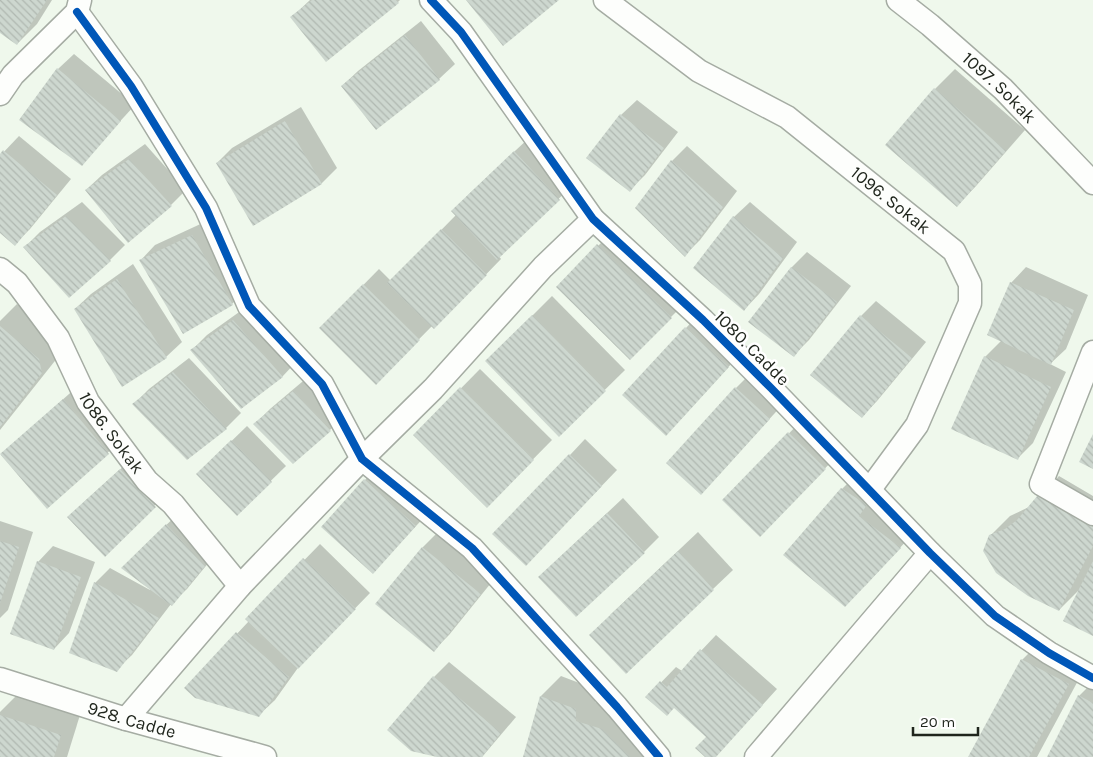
<svg xmlns="http://www.w3.org/2000/svg" width="1093" height="757" font-family="Karla,sans-serif">
  <defs>
    <pattern id="building-back-hatch" width="6" height="6" patternUnits="userSpaceOnUse" patternTransform="scale(1.25)"><rect width="6" height="6" fill="#cdd7cf"/><path d="M-1 5l2 2M0 0l6 6M5-1l2 2" fill="none" stroke="#b0b8b1"/></pattern>
  </defs>
  <rect width="100%" height="100%" fill="#eff8ec"/>
  <g fill="#0003">
    <polygon points="0,0 52,0 37,24 17,44 0,31"/>
    <polygon points="310,0 400,0 398,2 292,17"/>
    <polygon points="421,21 455,64 439,79 376,129 342,86 358,71"/>
    <polygon points="74,54 135,105 81,164 20,119 58,69"/>
    <polygon points="955,69 1025,130 976,186 957,206 887,144 935,89"/>
    <polygon points="637,100 678,132 645,175 630,190 588,157 621,115"/>
    <polygon points="301,107 337,168 322,183 254,224 217,163 232,148"/>
    <polygon points="19,136 71,179 30,229 15,244 0,232 0,156"/>
    <polygon points="530,137 574,184 499,256 501,259 434,328 432,326 376,383 321,328 379,269 391,281 456,215 468,195"/>
    <polygon points="145,144 186,190 171,205 128,241 86,190 102,175"/>
    <polygon points="687,146 737,191 700,240 685,255 672,161"/>
    <polygon points="82,202 125,245 110,260 25,247 40,232"/>
    <polygon points="750,202 797,242 759,294 744,310 695,267 734,217"/>
    <polygon points="207,221 247,289 232,304 140,261 155,245"/>
    <polygon points="614,230 686,302 630,358 557,287"/>
    <polygon points="807,252 851,286 809,340 793,356 750,322 792,267"/>
    <polygon points="133,264 182,342 166,357 75,309 91,294"/>
    <polygon points="1026,267 1088,295 1066,349 1050,364 1066,372 1033,443 1017,459 985,357 1002,340 1011,283"/>
    <polygon points="552,296 625,370 559,435 487,361"/>
    <polygon points="876,301 926,342 877,401 862,417 861,316"/>
    <polygon points="17,304 59,340 62,352 0,430 0,321"/>
    <polygon points="249,305 297,361 282,377 192,350 207,335"/>
    <polygon points="701,312 743,351 681,419 686,328"/>
    <polygon points="189,358 241,413 226,428 187,458 134,404 149,389"/>
    <polygon points="480,369 552,440 487,506 415,435"/>
    <polygon points="751,373 784,403 716,478 736,388"/>
    <polygon points="309,376 345,415 330,430 255,424 270,409"/>
    <polygon points="79,385 124,438 47,507 1,455"/>
    <polygon points="804,418 840,453 760,535 724,500"/>
    <polygon points="247,426 286,466 237,514 213,459"/>
    <polygon points="585,439 617,470 541,549 570,455"/>
    <polygon points="136,455 170,490 105,555 84,502"/>
    <polygon points="380,464 431,510 373,572 365,480"/>
    <polygon points="862,469 877,496 919,527 865,586 842,489"/>
    <polygon points="1059,476 1093,496 1093,635 1080,589 1059,610 990,536 1010,516 1031,506"/>
    <polygon points="623,498 659,537 644,552 555,562"/>
    <polygon points="182,510 219,550 187,589 171,604 132,655 116,670 95,583 110,568 150,590 138,552"/>
    <polygon points="0,521 33,532 8,610 0,618"/>
    <polygon points="438,532 495,578 449,635 434,650 377,604 423,547"/>
    <polygon points="698,532 733,570 713,589 610,615"/>
    <polygon points="320,544 370,593 300,665 275,700 259,715 186,688 249,621 247,619"/>
    <polygon points="53,546 95,562 69,633 54,649 38,562"/>
    <polygon points="716,635 777,689 715,757 707,757 708,737 674,707 647,697 676,667 682,671"/>
    <polygon points="1042,640 1087,664 1037,757 969,757 1022,660"/>
    <polygon points="449,662 516,717 482,757 442,757 434,677"/>
    <polygon points="561,676 595,689 595,702 622,710 651,757 525,757 541,696"/>
    <polygon points="1093,682 1093,757 1048,757 1079,696"/>
    <polygon points="17,695 80,715 67,757 0,757 0,712"/>
  </g>
  <g fill="url(#building-back-hatch)">
    <polygon points="0,0 47,0 17,45 0,33"/>
    <polygon points="312,0 396,0 399,3 326,62 290,17"/>
    <polygon points="466,0 559,0 503,46"/>
    <polygon points="405,35 440,80 376,130 341,86"/>
    <polygon points="57,68 121,121 82,166 19,120"/>
    <polygon points="934,88 1006,151 957,207 885,145"/>
    <polygon points="620,114 664,148 630,192 586,158"/>
    <polygon points="285,121 322,184 253,226 216,163"/>
    <polygon points="3,150 57,195 15,246 0,233 0,154"/>
    <polygon points="514,151 560,200 497,260 451,211"/>
    <polygon points="129,159 172,206 128,243 85,190"/>
    <polygon points="671,160 723,207 685,257 635,208"/>
    <polygon points="66,216 111,261 69,298 23,247"/>
    <polygon points="733,216 783,258 744,311 693,268"/>
    <polygon points="441,229 487,275 434,329 387,283"/>
    <polygon points="192,235 233,305 183,334 139,260"/>
    <polygon points="597,244 672,318 630,360 556,287"/>
    <polygon points="791,267 837,302 794,357 748,322"/>
    <polygon points="117,279 167,358 122,387 74,309"/>
    <polygon points="1010,282 1074,310 1051,365 987,335"/>
    <polygon points="363,284 420,340 376,385 319,328"/>
    <polygon points="532,315 606,391 559,437 485,361"/>
    <polygon points="860,315 912,358 862,418 810,375"/>
    <polygon points="233,320 283,377 241,409 190,350"/>
    <polygon points="0,326 39,359 42,373 0,427"/>
    <polygon points="685,327 729,367 666,436 622,395"/>
    <polygon points="984,356 1051,387 1018,460 951,429"/>
    <polygon points="173,372 227,429 187,460 132,404"/>
    <polygon points="460,387 534,460 487,508 413,435"/>
    <polygon points="735,387 770,419 701,495 666,463"/>
    <polygon points="293,391 331,431 293,464 253,424"/>
    <polygon points="63,399 109,454 47,509 0,454"/>
    <polygon points="788,432 826,469 760,537 722,500"/>
    <polygon points="1093,434 1093,469 1079,462"/>
    <polygon points="231,440 272,482 237,516 196,474"/>
    <polygon points="569,454 602,486 526,566 492,534"/>
    <polygon points="120,469 156,507 105,557 67,517"/>
    <polygon points="364,479 416,526 373,574 321,527"/>
    <polygon points="841,488 867,505 859,516 901,548 845,607 783,555"/>
    <polygon points="1038,495 1093,527 1093,546 1059,611 1028,596 996,573 983,551 989,535 1005,529 1017,520"/>
    <polygon points="607,513 645,553 576,617 538,577"/>
    <polygon points="166,524 205,566 172,606 121,568"/>
    <polygon points="0,541 19,547 0,603"/>
    <polygon points="422,547 481,594 434,652 375,604"/>
    <polygon points="678,551 714,590 626,674 589,635"/>
    <polygon points="303,558 356,609 298,669 245,619"/>
    <polygon points="37,561 81,577 54,650 10,634"/>
    <polygon points="1093,561 1093,636 1063,621"/>
    <polygon points="94,582 159,618 117,672 69,653"/>
    <polygon points="236,632 289,677 259,717 195,698 184,688"/>
    <polygon points="700,649 763,705 716,757 705,757 695,748 706,737 674,708 667,716 645,697 660,681 667,687"/>
    <polygon points="1021,659 1069,684 1029,757 968,757"/>
    <polygon points="433,676 501,733 482,757 437,757 411,751 387,730"/>
    <polygon points="1078,695 1093,703 1093,757 1047,757"/>
    <polygon points="540,696 576,709 576,721 602,729 630,757 523,757"/>
    <polygon points="0,715 61,735 54,757 0,757"/>
  </g>
  <g fill="none" stroke-linecap="round" stroke-linejoin="round">
    <g stroke="#a5aca3" stroke-width="25">
      <g id="minor">
        <polyline points="431,0 461,32 593,219 703,320 771,388 930,553 995,616 1049,653 1093,678"/>
        <path id="s1" d="M605,0L699,71L787,117L954,251L970,284V303L917,425L870,489"/>
        <path id="s2" d="M898,0L930,25L1003,89L1093,183"/>
        <polyline points="77,12 131,86 206,208 249,306 322,384 362,459 472,548 617,707 659,757"/>
        <polyline points="0,94 13,75 77,12 80,0"/>
        <path id="s3" d="M0,269L17,283L58,338L88,402L147,481L173,504L240,586"/>
        <polyline points="1093,352 1041,484 1093,514"/>
        <path id="s4" d="M0,679L126,719L265,757"/>
        <polyline points="126,719 240,586 362,459 433,389 543,267 593,219"/>
        <polyline points="756,757 930,553"/>
      </g>
    </g>
    <use href="#minor" stroke="#fdfefc" stroke-width="22"/>
    <g stroke="#fff" stroke-width="11">
      <g id="cycleway">
        <polyline points="431,0 461,32 593,219 703,320 771,388 930,553 995,616 1049,653 1093,678"/>
        <polyline points="77,12 131,86 206,208 249,306 322,384 362,459 472,548 617,707 659,757"/>
      </g>
    </g>
    <use href="#cycleway" stroke="#0057b8" stroke-width="8"/>
  </g>
  <g text-anchor="middle" stroke-width="5" stroke-linejoin="round" paint-order="stroke">
    <g font-size="18" fill="#1f251c" stroke="#fff">
      <text dy="6" stroke="none"><textPath href="#s2" startOffset="134">1097. Sokak</textPath></text>
      <text dy="6" stroke="none"><textPath href="#s1" startOffset="350">1096. Sokak</textPath></text>
      <text transform="translate(752 348) rotate(45)" y="6">1080. Cadde</text>
      <text dy="6" stroke="none"><textPath href="#s3" startOffset="200">1086. Sokak</textPath></text>
      <text dy="6" stroke="none"><textPath href="#s4" startOffset="138">928. Cadde</textPath></text>
    </g>
  </g>
  <path d="M913 727v8h65v-8" fill="none" stroke="#1f251c" stroke-width="2.5"/>
  <text x="920" y="727" font-size="15" fill="#1f251c" stroke="#ffffff" stroke-width="4" paint-order="stroke">20 m</text>
</svg>
